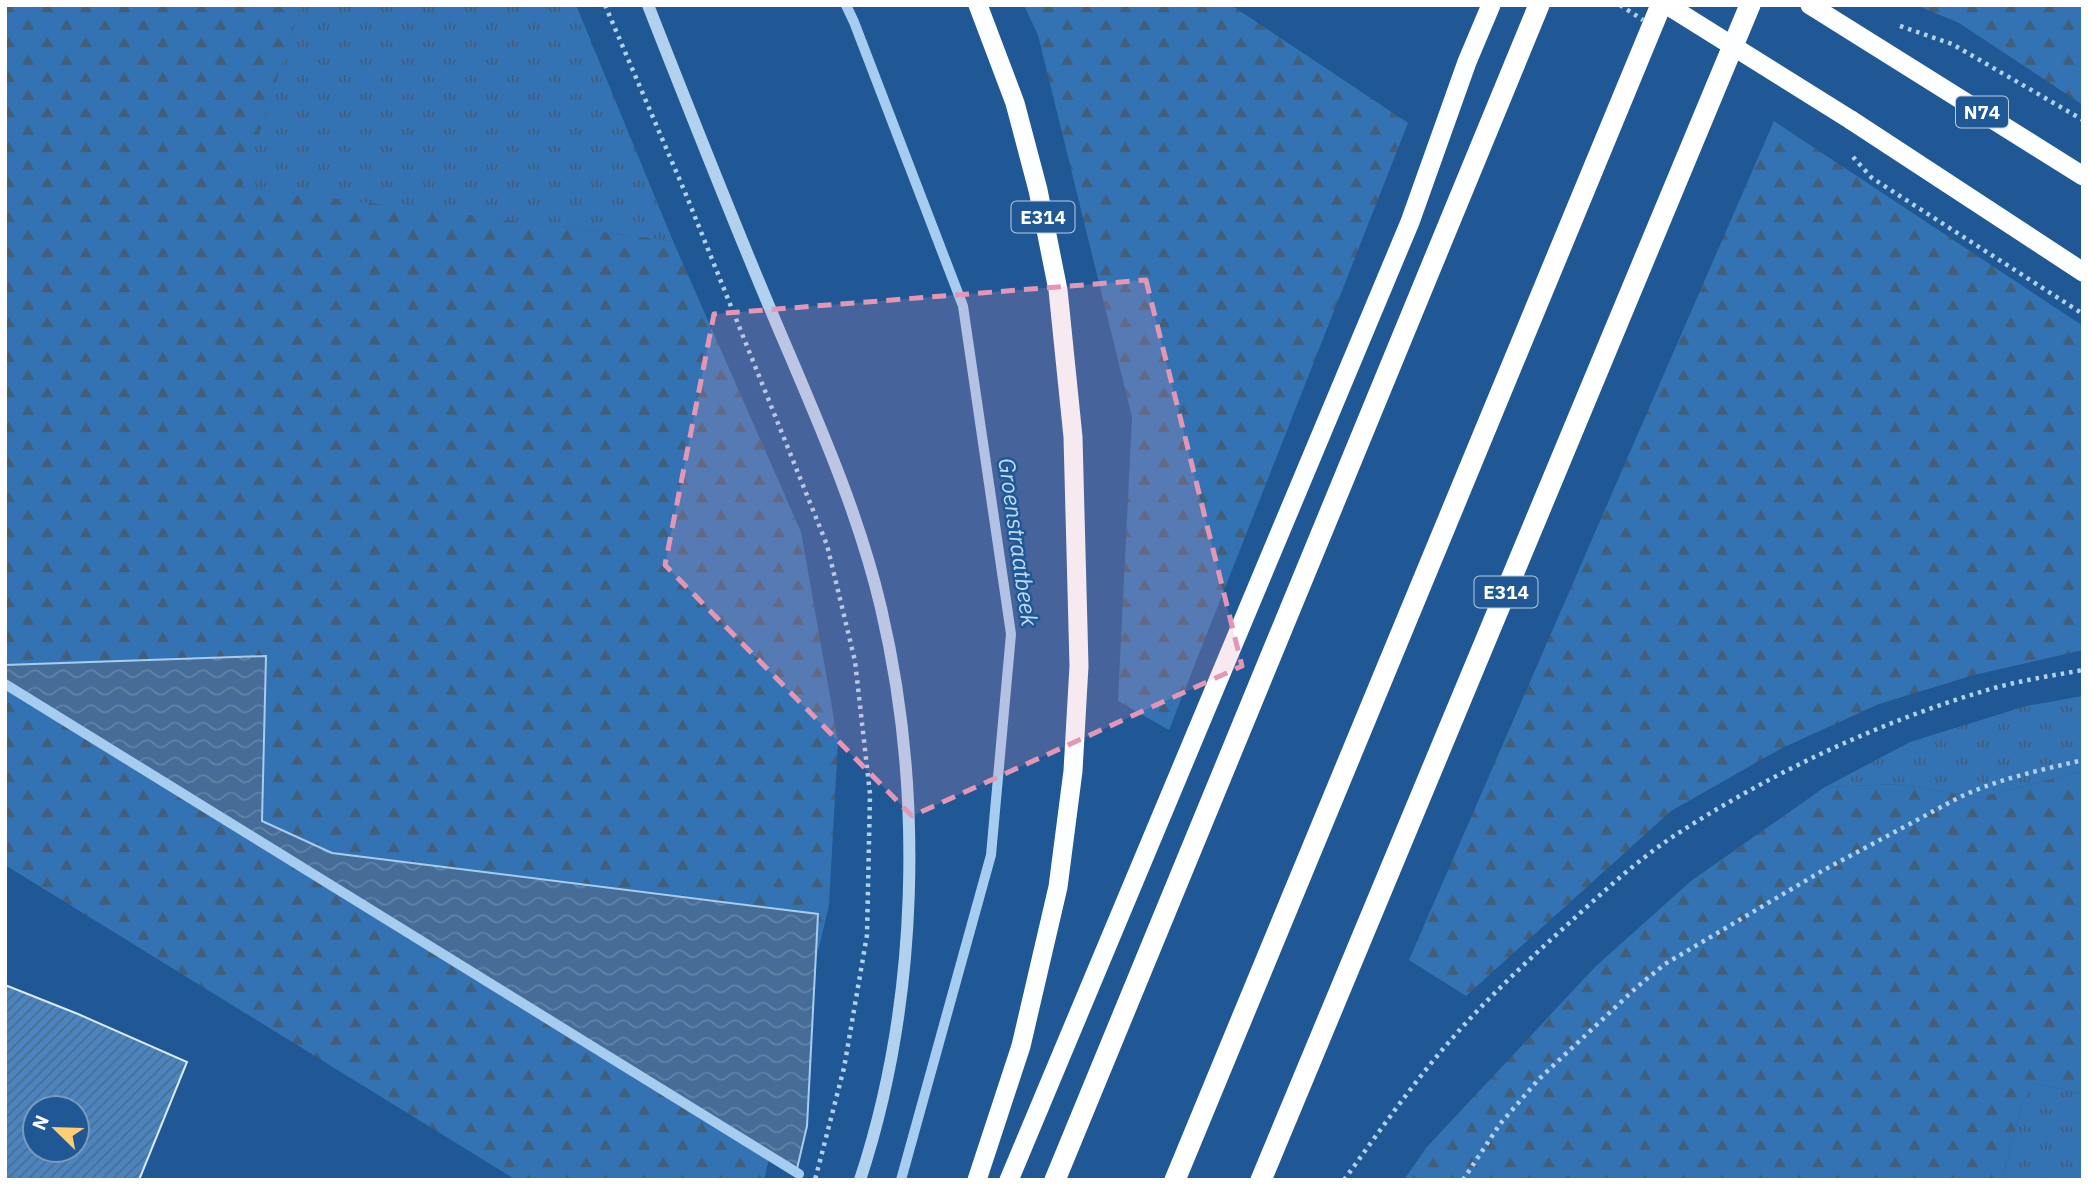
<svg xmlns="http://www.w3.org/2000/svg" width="2088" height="1185" font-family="'IBM Plex Sans',sans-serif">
  <defs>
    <pattern id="grass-tufts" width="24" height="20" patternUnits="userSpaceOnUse" patternTransform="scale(1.75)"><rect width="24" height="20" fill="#3373b3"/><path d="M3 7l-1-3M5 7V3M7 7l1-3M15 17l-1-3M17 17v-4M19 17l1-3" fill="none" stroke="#415e7a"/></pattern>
    <pattern id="forest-firs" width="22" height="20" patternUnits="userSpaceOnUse" patternTransform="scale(1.75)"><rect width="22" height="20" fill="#3373b3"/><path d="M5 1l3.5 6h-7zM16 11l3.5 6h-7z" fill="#415e7a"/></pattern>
    <pattern id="water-waves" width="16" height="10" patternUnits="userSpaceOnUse" patternTransform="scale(1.75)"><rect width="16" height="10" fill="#456d98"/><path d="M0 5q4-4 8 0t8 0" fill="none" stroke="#6183a7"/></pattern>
    <pattern id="building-hatch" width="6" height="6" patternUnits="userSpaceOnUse" patternTransform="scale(1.75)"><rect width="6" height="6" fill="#4b84be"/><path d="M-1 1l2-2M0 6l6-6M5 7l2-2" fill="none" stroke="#4b6e90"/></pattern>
  </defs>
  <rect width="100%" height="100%" fill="#1f5895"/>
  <g fill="url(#grass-tufts)">
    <polygon points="301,5 576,5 673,241 241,187"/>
    <polygon points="2083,696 2083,771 1978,798 1900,784 1825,787 1910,742 2026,706"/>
    <polygon points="2033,1083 2083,1094 2083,1180 2002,1180 2022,1104"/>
  </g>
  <g fill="url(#forest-firs)">
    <polygon points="5,5 301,5 242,187 673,241 801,532 838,742 829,905 764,1180 516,1180 5,865"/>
    <polygon points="1024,5 1231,5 1408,123 1169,730 1118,701 1132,417 1038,35"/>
    <polygon points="1916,5 2083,5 2083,105 1959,23"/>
    <polygon points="1774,121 2083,326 2083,650 1974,675 1879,704 1780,749 1671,811 1466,996 1409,960"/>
    <polygon points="2083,771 2083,1094 2033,1083 2022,1104 2002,1180 1404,1180 1426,1148 1595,967 1691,881 1825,787 1900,784 1978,798"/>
  </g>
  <polygon fill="url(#water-waves)" stroke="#a6ccf0" stroke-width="2" points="266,656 262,821 332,853 818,914 807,1126 796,1173 5,683 5,665"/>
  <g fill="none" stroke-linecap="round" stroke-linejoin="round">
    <g stroke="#a6ccf0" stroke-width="10">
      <polyline points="846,5 854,22 963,306 1011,634 991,855 901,1180"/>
      <polyline points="5,684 799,1174"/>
    </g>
  </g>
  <path fill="url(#building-hatch)" stroke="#d9eafa" stroke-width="2" fill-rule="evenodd" d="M5,985L78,1014L187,1062L139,1180H5ZM35,1108H77V1150H35Z"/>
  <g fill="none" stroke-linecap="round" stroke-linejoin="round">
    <g stroke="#b2d1ef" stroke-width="4.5" stroke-dasharray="3.5 5" stroke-linecap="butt">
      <polyline points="605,5 687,197 827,545 855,661 870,794 867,935 844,1068 815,1180"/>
      <polyline points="1900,26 1952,44 2083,120"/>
      <polyline points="1853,157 1872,178 2083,314"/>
      <path d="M1344,1180C1376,1136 1408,1090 1443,1049C1481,1004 1524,964 1567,925C1602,893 1637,860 1677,834C1771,773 1877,723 1984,691C2016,681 2050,676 2083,670"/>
      <path d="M1463,1180L1500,1124L1539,1079L1637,987L1665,964L1822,871L1958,798C1997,779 2041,770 2083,760"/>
    </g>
    <path stroke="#b2d1ef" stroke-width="12" d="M648,5C690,112 732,219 777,325C816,417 858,510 881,608C924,791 919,1001 860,1180"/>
    <g stroke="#fcfeff" stroke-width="19">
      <polyline points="1810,5 2083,176"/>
      <polyline points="1851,120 2083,272"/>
      <polyline points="977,1180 1021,1046 1058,887 1073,771 1079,666 1073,437 1058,290 1038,190 1015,103 978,5"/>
      <polyline points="1009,1180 1410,222 1467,62 1491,5"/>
    </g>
    <g stroke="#fff" stroke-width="21">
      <polyline points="1055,1180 1539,5"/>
      <polyline points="1175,1180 1661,5"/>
      <polyline points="1261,1180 1750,5"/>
    </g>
    <polyline stroke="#b2d1ef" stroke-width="4.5" stroke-dasharray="3.5 5" stroke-linecap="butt" points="1620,5 1643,20"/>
    <polyline stroke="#fcfeff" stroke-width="19" points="1667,5 1851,120"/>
  </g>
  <path fill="#e497b5" fill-opacity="0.2" stroke="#e497b5" stroke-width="5" stroke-dasharray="14 9" stroke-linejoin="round" d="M1146,280L1242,666L912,816L665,565L714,314Z"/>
  <g text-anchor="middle" stroke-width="5" stroke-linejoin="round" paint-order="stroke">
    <g fill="#1f5895" stroke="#bccddf" stroke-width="2">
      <rect x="1956" y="96.5" width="52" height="31" rx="5"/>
      <rect x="1011.5" y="201.5" width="63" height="31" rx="5"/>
      <rect x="1474.5" y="576.5" width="63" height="31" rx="5"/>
    </g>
    <g font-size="19" font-weight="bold" fill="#fff">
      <text x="1982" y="119">N74</text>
      <text x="1043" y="224">E314</text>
      <text x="1506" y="599">E314</text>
    </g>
    <g font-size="23" font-style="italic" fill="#bfdaf5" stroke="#1f5895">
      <text transform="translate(1018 542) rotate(82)" y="8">Groenstraatbeek</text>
    </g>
  </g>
  <rect width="2088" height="1185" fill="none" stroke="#ffffff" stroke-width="14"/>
  <g transform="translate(56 1129) rotate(293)"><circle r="33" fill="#1f5895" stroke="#799bbf" stroke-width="2"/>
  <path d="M0-5L12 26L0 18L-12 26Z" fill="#fdce72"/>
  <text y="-10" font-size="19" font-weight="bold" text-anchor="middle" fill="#ffffff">N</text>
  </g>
</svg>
